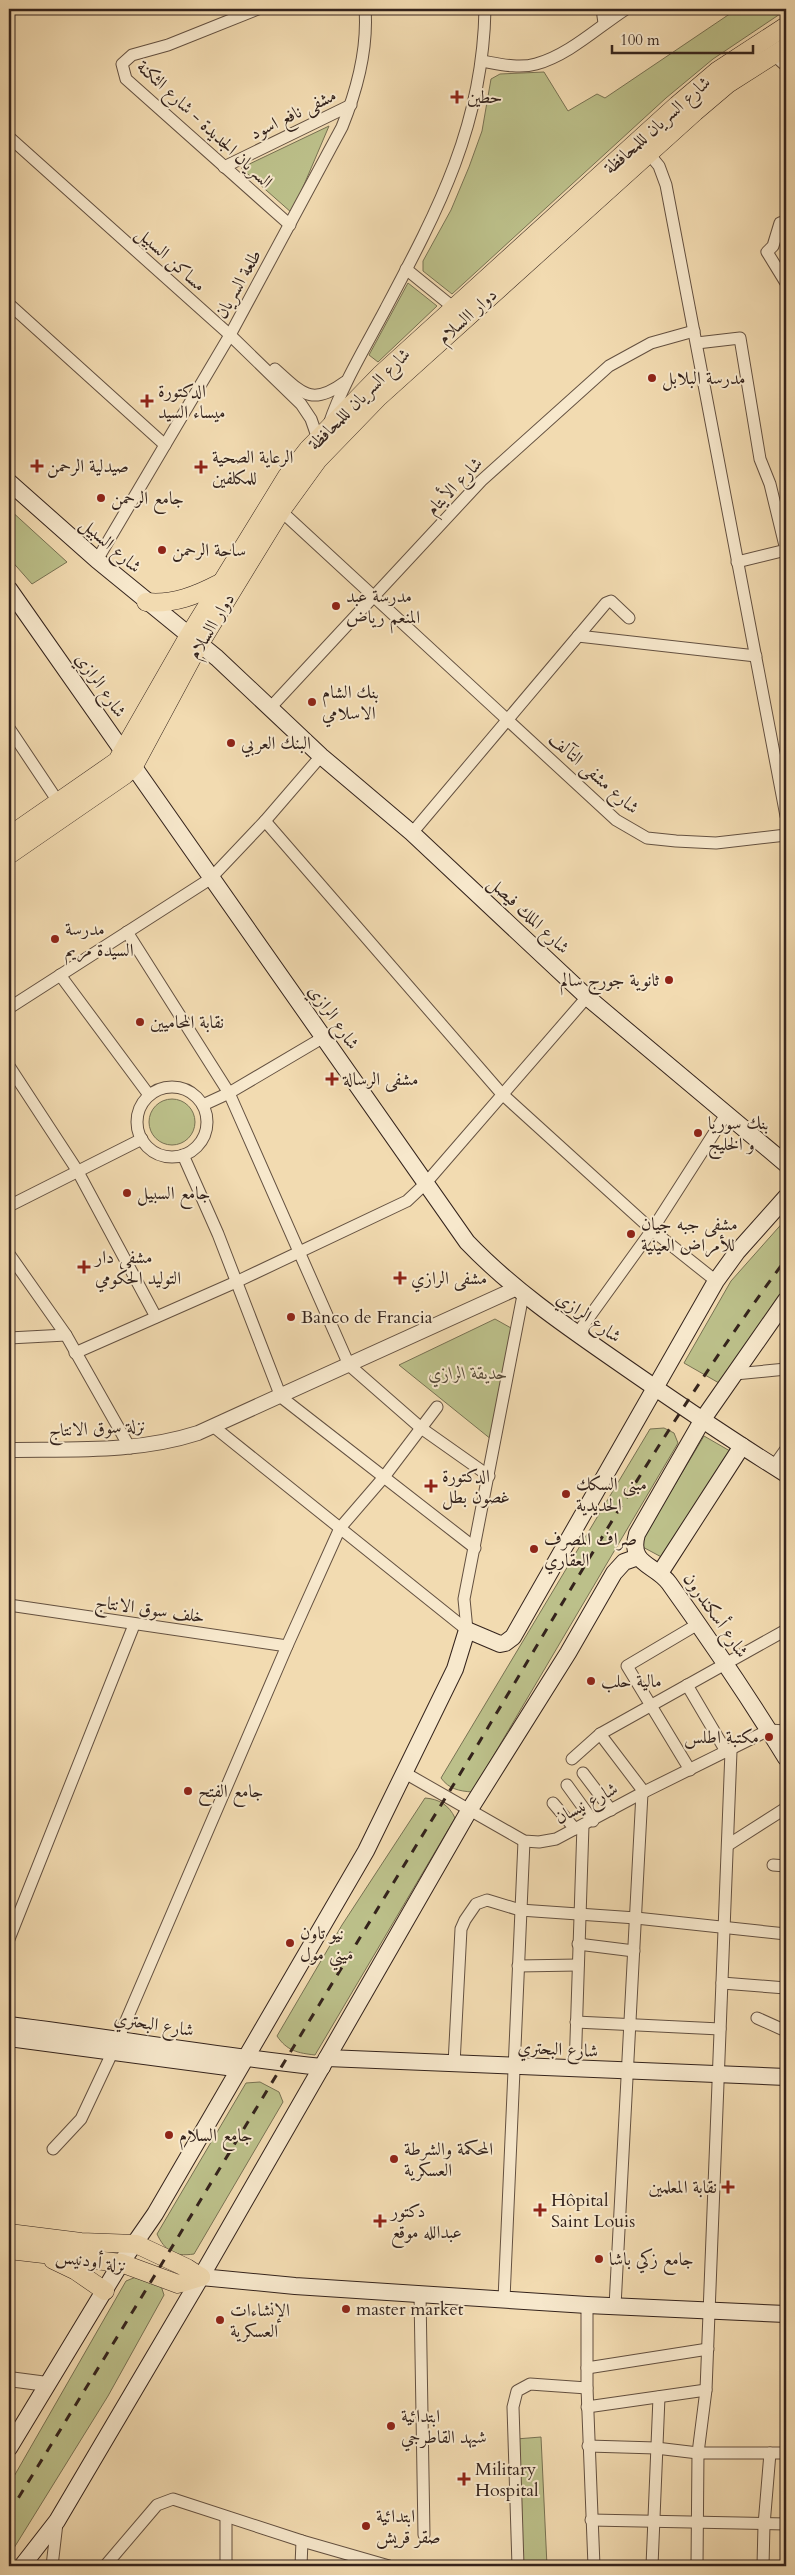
<svg xmlns="http://www.w3.org/2000/svg" width="795" height="2575" font-family="Cardo,Amiri,serif">
  <rect width="100%" height="100%" fill="#f2dbb1"/>
  <filter id="stains"><feTurbulence type="fractalNoise" baseFrequency=".004" numOctaves="4"/><feColorMatrix values="0 0 0 0 .2 0 0 0 0 .09 0 0 0 0 .02 0 0 0 .5 -.17"/></filter>
  <radialGradient id="worn" r=".72"><stop offset=".6" stop-color="#630" stop-opacity="0"/><stop offset="1" stop-color="#630" stop-opacity=".3"/></radialGradient>
  <g fill="#bcc08a" stroke="#787253">
    <polygon points="737,9 786,10 713,59 666,98 452,294 423,271 423,261 451,210 469,167 482,131 491,79 500,74 544,72 568,111 597,94 605,98"/>
    <polygon points="329,126 292,213 241,168"/>
    <polygon points="408,283 437,306 378,362 369,355"/>
    <polygon points="9,509 67,562 32,584 9,558"/>
    <circle cx="172" cy="1122" r="23"/>
    <polygon points="786,1219 786,1288 719,1383 684,1363 731,1281"/>
    <polygon points="495,1319 511,1328 497,1444 399,1365"/>
    <path d="M664,1428L674,1433L678,1443L472,1792C459,1791 449,1789 441,1778L650,1429Z"/>
    <polygon points="704,1436 730,1451 667,1560 639,1545"/>
    <path d="M425,1798C439,1799 449,1805 455,1818L315,2055C298,2053 287,2051 277,2036L342,1925Z"/>
    <path d="M260,2082L279,2092L283,2102L194,2254C174,2257 165,2251 157,2234L246,2083Z"/>
    <polygon points="136,2277 161,2286 164,2295 108,2396 9,2556 9,2485 126,2281"/>
    <polygon points="541,2437 547,2566 522,2566 516,2439"/>
  </g>
  <g fill="none" stroke-linecap="round" stroke-linejoin="round">
    <g stroke="#645141" stroke-width="13">
      <g id="minor">
        <polyline points="258,9 168,45 132,55 122,64 126,79 290,225"/>
        <polyline points="602,9 604,23"/>
        <polyline points="774,55 786,66"/>
        <path d="M482,61C499,64 519,69 536,64C569,55 598,27 626,9"/>
        <polyline points="9,137 230,335 301,404 311,419 318,439"/>
        <polyline points="650,155 659,166 666,185 786,816"/>
        <polyline points="224,167 351,105"/>
        <polyline points="786,221 780,223 773,246 767,252 786,283"/>
        <polyline points="406,269 454,308"/>
        <polyline points="9,304 165,445"/>
        <polyline points="697,343 740,338 760,459 770,484 786,550"/>
        <path d="M275,369C302,393 311,407 345,382"/>
        <path d="M329,424C343,383 366,346 386,308C439,208 483,125 485,9"/>
        <polyline points="281,511 616,820 647,838 676,841 716,843 786,835"/>
        <path d="M97,560L230,335L342,127C357,90 368,49 365,9"/>
        <polyline points="737,562 786,550"/>
        <polyline points="578,636 756,656"/>
        <polyline points="270,708 481,481 609,366 651,343 694,331"/>
        <polyline points="9,728 59,803"/>
        <polyline points="265,821 501,1093 652,1230 716,1281"/>
        <polyline points="412,833 606,603 611,601 629,618"/>
        <polyline points="127,932 229,1093 349,1365 421,1428 489,1476"/>
        <polyline points="60,975 149,1095"/>
        <polyline points="9,1008 210,879 265,821 321,756"/>
        <polyline points="9,1066 77,1170 156,1317"/>
        <circle cx="172" cy="1122" r="35"/>
        <polyline points="203,1105 229,1093 324,1037"/>
        <polyline points="183,1155 218,1234 281,1397 475,1548"/>
        <polyline points="9,1206 142,1139"/>
        <polyline points="9,1254 66,1335 130,1448"/>
        <polyline points="577,1334 652,1230 727,1113"/>
        <polyline points="9,1338 66,1335"/>
        <polyline points="75,1353 236,1282 407,1201 425,1184 587,997"/>
        <polyline points="735,1374 786,1369"/>
        <polyline points="214,1427 467,1630"/>
        <polyline points="774,1466 786,1449"/>
        <polyline points="9,1605 287,1646"/>
        <polyline points="467,1630 464,1599 523,1295"/>
        <polyline points="687,1685 727,1753"/>
        <polyline points="600,1734 644,1792"/>
        <polyline points="572,1759 600,1734 786,1630"/>
        <polyline points="690,1770 627,1666 698,1624"/>
        <polyline points="405,1773 524,1841 539,1842 556,1839 642,1793 769,1730 786,1731"/>
        <polyline points="583,1773 611,1810"/>
        <polyline points="567,1785 593,1821"/>
        <polyline points="553,1803 575,1829"/>
        <polyline points="728,1845 786,1808"/>
        <polyline points="773,1865 786,1866"/>
        <polyline points="9,1939 134,1625"/>
        <polyline points="578,1944 634,1951"/>
        <polyline points="518,1966 578,1965"/>
        <polyline points="722,1983 786,1988"/>
        <polyline points="757,2018 786,2031"/>
        <polyline points="576,2022 720,2029"/>
        <polyline points="454,2064 461,1929 465,1920 476,1904 487,1900 520,1910 636,1918 786,1934"/>
        <polyline points="575,2070 583,1825"/>
        <polyline points="53,2149 81,2119 113,2051 287,1646 340,1528 384,1477 437,1407"/>
        <polyline points="420,2294 424,2535"/>
        <polyline points="504,2299 524,1841"/>
        <polyline points="587,2305 587,2388 594,2566"/>
        <polyline points="615,2306 642,1793"/>
        <polyline points="587,2368 708,2349"/>
        <polyline points="587,2407 706,2390"/>
        <polyline points="588,2446 656,2448 698,2453 786,2453"/>
        <polyline points="226,2517 226,2566"/>
        <polyline points="591,2520 786,2524"/>
        <polyline points="52,2566 57,2523"/>
        <polyline points="105,2566 157,2505 173,2499 302,2541 389,2566"/>
        <polyline points="301,2566 302,2541"/>
        <polyline points="518,2566 513,2407 517,2391 530,2384 587,2388"/>
        <polyline points="652,2566 659,2397"/>
        <polyline points="697,2566 698,2453 706,2390 731,1751"/>
        <polyline points="763,2566 764,2525 770,2453"/>
      </g>
    </g>
    <g stroke="#645141" stroke-width="16">
      <g id="tertiary">
        <path d="M9,1450C73,1449 136,1453 198,1433L515,1289"/>
        <polyline points="9,2379 47,2384"/>
      </g>
    </g>
    <g stroke="#34231c" stroke-width="18">
      <g id="secondary">
        <polyline points="9,482 97,560 217,658 321,756 412,833 587,997 786,1164"/>
        <path d="M9,589L467,1242C511,1288 563,1324 615,1360C671,1399 728,1438 786,1474"/>
        <path d="M786,1300L703,1419L637,1534C628,1565 655,1564 669,1583C710,1640 749,1698 786,1758"/>
        <polyline points="660,1573 742,1446"/>
        <path d="M9,2025C114,2038 217,2056 322,2067"/>
        <polyline points="9,2038 227,2067"/>
        <polyline points="327,2058 786,2077"/>
        <polyline points="201,2277 295,2286 587,2305 786,2314"/>
        <polyline points="9,2448 121,2263 155,2214 366,1851 455,1669 467,1630 500,1644 505,1643 513,1637 716,1281 737,1252 786,1197"/>
        <polyline points="22,2566 57,2521 201,2277 470,1809 568,1653 614,1573 624,1562 638,1557"/>
      </g>
    </g>
    <g stroke="#34231c" stroke-width="19">
      <g id="primary">
        <path d="M146,602C173,605 197,595 220,583"/>
        <polyline points="9,836 117,761 188,637 287,476 308,449 380,375 677,105 717,71 786,26"/>
        <polyline points="9,855 125,775 134,766 199,645 281,511 318,460 379,397 695,112 728,84 786,47"/>
        <polyline points="9,2233 81,2242 136,2244 187,2268 201,2277"/>
        <polyline points="9,2250 121,2263 178,2284 201,2277"/>
        <polyline points="53,2260 76,2271 105,2291"/>
      </g>
    </g>
    <use href="#minor" stroke="#f7e8cc" stroke-width="11"/>
    <use href="#tertiary" stroke="#f7e8cc" stroke-width="14"/>
    <use href="#secondary" stroke="#f7e8cc" stroke-width="16"/>
    <use href="#primary" stroke="#f2dbb1" stroke-width="18"/>
    <path stroke="#34231c" stroke-width="3" stroke-dasharray="9 9" stroke-linecap="butt" d="M9,2513C160,2269 307,2023 457,1779C563,1604 664,1424 786,1259"/>
  </g>
  <g fill="#8f2418" stroke="#f7e8cc" stroke-width="2">
    <path d="M454.5 89.5h5v5h5v5h-5v5h-5v-5h-5v-5h5z"/>
    <circle cx="652" cy="378" r="5"/>
    <path d="M144.5 393.5h5v5h5v5h-5v5h-5v-5h-5v-5h5z"/>
    <path d="M34.5 458.5h5v5h5v5h-5v5h-5v-5h-5v-5h5z"/>
    <path d="M198.5 459.5h5v5h5v5h-5v5h-5v-5h-5v-5h5z"/>
    <circle cx="101" cy="498" r="5"/>
    <circle cx="162" cy="550" r="5"/>
    <circle cx="336" cy="606" r="5"/>
    <circle cx="312" cy="702" r="5"/>
    <circle cx="231" cy="743" r="5"/>
    <circle cx="55" cy="939" r="5"/>
    <circle cx="669" cy="980" r="5"/>
    <circle cx="140" cy="1022" r="5"/>
    <path d="M329.5 1071.5h5v5h5v5h-5v5h-5v-5h-5v-5h5z"/>
    <circle cx="698" cy="1133" r="5"/>
    <circle cx="127" cy="1193" r="5"/>
    <circle cx="631" cy="1234" r="5"/>
    <path d="M81.5 1259.5h5v5h5v5h-5v5h-5v-5h-5v-5h5z"/>
    <path d="M397.5 1270.5h5v5h5v5h-5v5h-5v-5h-5v-5h5z"/>
    <circle cx="291" cy="1317" r="5"/>
    <path d="M428.5 1478.5h5v5h5v5h-5v5h-5v-5h-5v-5h5z"/>
    <circle cx="566" cy="1494" r="5"/>
    <circle cx="534" cy="1549" r="5"/>
    <circle cx="591" cy="1681" r="5"/>
    <circle cx="769" cy="1737" r="5"/>
    <circle cx="188" cy="1791" r="5"/>
    <circle cx="290" cy="1943" r="5"/>
    <circle cx="169" cy="2135" r="5"/>
    <circle cx="394" cy="2159" r="5"/>
    <path d="M725.5 2179.5h5v5h5v5h-5v5h-5v-5h-5v-5h5z"/>
    <path d="M537.5 2202.5h5v5h5v5h-5v5h-5v-5h-5v-5h5z"/>
    <path d="M377.5 2213.5h5v5h5v5h-5v5h-5v-5h-5v-5h5z"/>
    <circle cx="599" cy="2259" r="5"/>
    <circle cx="346" cy="2309" r="5"/>
    <circle cx="220" cy="2320" r="5"/>
    <circle cx="391" cy="2426" r="5"/>
    <path d="M461.5 2471.5h5v5h5v5h-5v5h-5v-5h-5v-5h5z"/>
    <circle cx="366" cy="2526" r="5"/>
  </g>
  <g text-anchor="middle" stroke-width="4" stroke-linejoin="round" paint-order="stroke">
    <g font-size="18" fill="#34231c" stroke="#f7e8cc" text-anchor="start">
      <text x="467" y="103">حطين</text>
      <text x="662" y="384">مدرسة البلابل</text>
      <text x="158" y="397">الدكتورة<tspan x="158" dy="21">ميساء السيد</tspan></text>
      <text x="212" y="463">الرعاية الصحية<tspan x="212" dy="21">للمكلفين</tspan></text>
      <text x="47" y="472">صيدلية الرحمن</text>
      <text x="111" y="504">جامع الرحمن</text>
      <text x="172" y="556">ساحة الرحمن</text>
      <text x="346" y="602">مدرسة عبد<tspan x="346" dy="21">المنعم رياض</tspan></text>
      <text x="322" y="698">بنك الشام<tspan x="322" dy="21">الاسلامي</tspan></text>
      <text x="241" y="749">البنك العربي</text>
      <text x="65" y="935">مدرسة<tspan x="65" dy="21">السيدة مريم</tspan></text>
      <text x="659" y="986" text-anchor="end">ثانوية جورج سالم</text>
      <text x="150" y="1028">نقابة المحاميين</text>
      <text x="343" y="1085">مشفى الرسالة</text>
      <text x="708" y="1129">بنك سوريا<tspan x="708" dy="21">و الخليج</tspan></text>
      <text x="137" y="1199">جامع السبيل</text>
      <text x="641" y="1230">مشفى جبه جيان<tspan x="641" dy="21">للأمراض العينية</tspan></text>
      <text x="95" y="1263">مشفى دار<tspan x="95" dy="21">التوليد الحكومي</tspan></text>
      <text x="411" y="1284">مشفى الرازي</text>
      <text x="301" y="1323">Banco de Francia</text>
      <text x="442" y="1482">الدكتورة<tspan x="442" dy="21">غصون بطل</tspan></text>
      <text x="576" y="1490">مبنى السكك<tspan x="576" dy="21">الحديدية</tspan></text>
      <text x="544" y="1545">صراف المصرف<tspan x="544" dy="21">العقاري</tspan></text>
      <text x="601" y="1687">مالية حلب</text>
      <text x="759" y="1743" text-anchor="end">مكتبة اطلس</text>
      <text x="198" y="1797">جامع الفتح</text>
      <text x="300" y="1939">نيو تاون<tspan x="300" dy="21">ميني مول</tspan></text>
      <text x="179" y="2141">جامع السلام</text>
      <text x="404" y="2155">المحكمة والشرطة<tspan x="404" dy="21">العسكرية</tspan></text>
      <text x="717" y="2193" text-anchor="end">نقابة المعلمين</text>
      <text x="551" y="2206">Hôpital<tspan x="551" dy="21">Saint Louis</tspan></text>
      <text x="391" y="2217">دكتور<tspan x="391" dy="21">عبدالله موقع</tspan></text>
      <text x="609" y="2265">جامع زكي باشا</text>
      <text x="356" y="2315">master market</text>
      <text x="230" y="2316">الإنشاءات<tspan x="230" dy="21">العسكرية</tspan></text>
      <text x="401" y="2422">ابتدائية<tspan x="401" dy="21">شيهد القاطرجي</tspan></text>
      <text x="475" y="2475">Military<tspan x="475" dy="21">Hospital</tspan></text>
      <text x="376" y="2522">ابتدائية<tspan x="376" dy="21">صقر قريش</tspan></text>
    </g>
    <g font-size="18" fill="#34231c" stroke="#f7e8cc">
      <text transform="translate(293 114) rotate(-26)" y="6">مشفى نافع اسود</text>
      <text transform="translate(205 124) rotate(43)" y="6">السريان الجديدة - شارع الثكنة</text>
      <text transform="translate(657 125) rotate(-42)" y="6">شارع السريان لللمحافظة</text>
      <text transform="translate(171 259) rotate(42)" y="6">مساكن السبيل</text>
      <text transform="translate(238 284) rotate(-61)" y="6">طلعة السريان</text>
      <text transform="translate(467 316) rotate(-42)" y="6">دوار االسلام</text>
      <text transform="translate(359 399) rotate(-45)" y="6">شارع السريان لللمحافظة</text>
      <text transform="translate(454 486) rotate(-46)" y="6">شارع الأيتام</text>
      <text transform="translate(111 545) rotate(41)" y="6">شارع السبيل</text>
      <text transform="translate(211 626) rotate(-59)" y="6">دوار االسلام</text>
      <text transform="translate(101 685) rotate(55)" y="6">شارع الرازي</text>
      <text transform="translate(594 773) rotate(41)" y="6">شارع مشفى التآلف</text>
      <text transform="translate(529 915) rotate(43)" y="6">شارع الملك فيصل</text>
      <text transform="translate(334 1017) rotate(55)" y="6">شارع الرازي</text>
      <text transform="translate(589 1317) rotate(35)" y="6">شارع الرازي</text>
      <text transform="translate(97 1428) rotate(-3)" y="6">نزلة سوق الانتاج</text>
      <text transform="translate(150 1609) rotate(8)" y="6">خلف سوق الانتاج</text>
      <text transform="translate(716 1615) rotate(55)" y="6">شارع أسكندرون</text>
      <text transform="translate(586 1803) rotate(-28)" y="6">شارع نيسان</text>
      <text transform="translate(154 2024) rotate(9)" y="6">شارع البحتري</text>
      <text transform="translate(558 2049) rotate(3)" y="6">شارع البحتري</text>
      <text transform="translate(91 2261) rotate(9)" y="6">نزلة أودنيس</text>
    </g>
    <g font-size="18" font-style="italic" fill="#564a38" stroke="#f7e8cc">
      <text x="468" y="1379">حديقة الرازي</text>
    </g>
  </g>
  <rect width="795" height="2575" fill="none" stroke="#f2dbb1" stroke-width="30"/>
  <rect x="10" y="10" width="775" height="2555" fill="none" stroke="#34231c" stroke-width="2.5"/>
  <rect x="15" y="15" width="765" height="2545" fill="none" stroke="#34231c"/>
  <path d="M612 45v8h141v-8" fill="none" stroke="#34231c" stroke-width="2.5"/>
  <text x="620" y="45" font-size="15" fill="#34231c" stroke="#f7e8cc" stroke-width="4" paint-order="stroke">100 m</text>
  <rect width="100%" height="100%" filter="url(#stains)"/>
  <rect width="100%" height="100%" fill="url(#worn)"/>
</svg>
